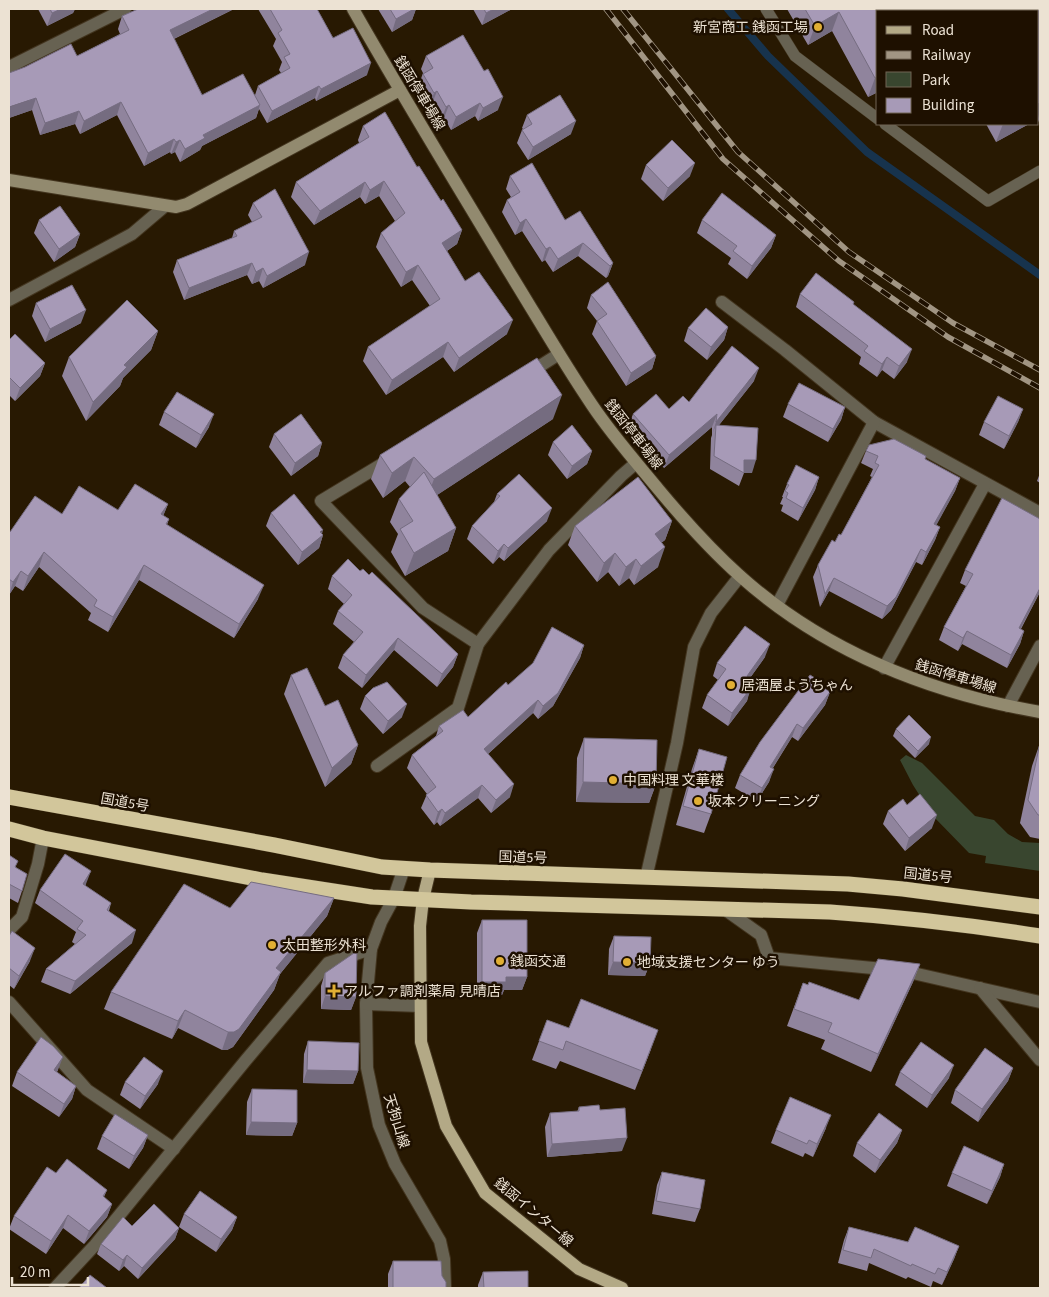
<svg xmlns="http://www.w3.org/2000/svg" width="1049" height="1297" font-family="'Source Sans 3','Noto Sans JP',sans-serif">
  <rect width="100%" height="100%" fill="#281902"/>
  <polygon fill="#39462f" points="906,755 922,763 975,816 994,820 1008,834 1022,842 1040,843 1040,871 985,863 986,856 969,853 932,815 913,785 900,760"/>
  <g fill="none" stroke-linecap="round" stroke-linejoin="round">
    <polyline stroke="#17334d" stroke-width="8" points="728,9 768,56 867,152 1040,275"/>
    <g stroke="#43351f" stroke-width="12">
      <g id="lane">
        <polyline points="766,9 795,56 878,119"/>
        <polyline points="885,124 988,201 1040,171"/>
      </g>
    </g>
    <g stroke="#43351f" stroke-width="14">
      <g id="street">
        <polyline points="9,67 125,9"/>
        <polyline points="9,300 132,234 165,206"/>
        <polyline points="722,302 785,350 874,422 1040,513"/>
        <polyline points="529,373 559,354"/>
        <polyline points="389,460 321,501 423,608 478,644"/>
        <polyline points="777,605 874,422"/>
        <polyline points="884,668 985,484"/>
        <polyline points="1008,706 1040,646"/>
        <polyline points="377,766 458,708 478,644 549,550 621,476 636,463"/>
        <polyline points="404,868 394,898 381,922 371,949 366,1004 367,1068 379,1125 395,1164 440,1241 444,1259 445,1288"/>
        <polyline points="646,878 677,743 694,647 711,613 740,576"/>
        <polyline points="723,908 761,935 769,958 904,971 1040,1002"/>
        <polyline points="9,930 22,917 38,864 43,838"/>
        <polyline points="980,988 1040,1060"/>
        <polyline points="9,1002 87,1090 174,1149"/>
        <polyline points="366,1004 420,1006"/>
        <polyline points="55,1288 95,1245 246,1060 328,963 371,949"/>
      </g>
    </g>
    <g stroke="#43351f" stroke-width="14">
      <g id="secondary">
        <path d="M353,9C403,97 456,183 508,270C536,315 562,361 592,405C612,435 636,462 659,490C684,520 711,550 740,576C824,651 930,693 1040,712"/>
        <polyline points="9,180 176,207 187,204 400,90"/>
      </g>
    </g>
    <g stroke="#43351f" stroke-width="14">
      <polyline id="primary" points="430,870 423,899 420,926 421,1042 446,1126 485,1193 579,1269 622,1288"/>
    </g>
    <g stroke="#43351f" stroke-width="16">
      <g id="highway">
        <polyline points="9,797 274,845 382,867 430,870 848,884 903,889 1040,907"/>
        <path d="M9,829L43,838L262,880L372,897L471,902L830,912C901,917 970,925 1040,936"/>
      </g>
    </g>
    <use href="#lane" stroke="#676252" stroke-width="11"/>
    <use href="#street" stroke="#676252" stroke-width="12"/>
    <use href="#secondary" stroke="#928a6f" stroke-width="12"/>
    <use href="#primary" stroke="#b3a986" stroke-width="12"/>
    <use href="#highway" stroke="#d2c69b" stroke-width="15"/>
    <g stroke="#a19583" stroke-width="5.5">
      <g id="rail">
        <polyline points="606,9 723,159 839,261 948,337 1040,388"/>
        <polyline points="623,9 738,152 849,252 953,323 1040,370"/>
      </g>
    </g>
    <use href="#rail" stroke="#1e1000" stroke-width="4" stroke-dasharray="11" stroke-linecap="butt"/>
  </g>
  <g fill="#90849d">
    <polygon points="38,9 75,9 73,13 47,26"/>
    <polygon points="138,9 234,9 174,39 202,95 255,95 258,86 281,73 279,70 282,62 273,46 276,39 258,9 317,9 333,38 367,75 316,101 315,98 267,123 259,109 256,118 202,146 200,150 180,162 175,152 171,154 170,152 144,166 117,115 80,134 75,124 40,135 32,110 9,118 77,56 120,34 118,29 122,16"/>
    <polygon points="378,9 416,9 412,20 392,32"/>
    <polygon points="473,9 512,9 482,25"/>
    <polygon points="787,9 1040,9 1040,125 1038,120 1038,11 878,11 878,92 868,97 832,31 808,45"/>
    <polygon points="426,56 498,110 478,121 475,116 451,130 444,118 441,120 432,104 429,106 418,87 423,73 421,69"/>
    <polygon points="527,115 571,134 528,160 517,143 522,130 523,129 522,128"/>
    <polygon points="986,124 1029,124 996,142"/>
    <polygon points="363,126 417,167 462,230 457,244 447,251 465,281 507,334 454,372 443,357 386,395 363,361 368,347 430,306 412,280 401,287 376,247 381,233 395,221 379,196 365,204 360,197 314,225 291,197 296,182 359,143 358,140"/>
    <polygon points="646,165 690,176 663,201 641,179"/>
    <polygon points="510,176 565,220 613,263 608,276 606,278 578,256 553,272 545,260 542,262 522,231 515,235 502,212 507,200 511,197 506,189"/>
    <polygon points="253,203 305,265 263,288 259,281 252,284 247,275 184,300 173,272 177,260 232,238 234,231 252,222 248,215"/>
    <polygon points="39,220 80,234 75,247 54,262 34,233"/>
    <polygon points="702,220 776,235 771,248 747,279 728,264 731,258 697,233"/>
    <polygon points="800,294 854,302 853,304 907,362 894,379 882,370 877,377 859,364 861,357 796,307"/>
    <polygon points="591,295 656,356 652,369 626,386 592,334 597,321 587,308"/>
    <polygon points="36,303 81,323 45,342 32,316"/>
    <polygon points="728,327 724,340 707,360 684,341 688,328"/>
    <polygon points="158,331 151,350 123,378 120,386 86,421 62,376 69,357"/>
    <polygon points="9,340 45,363 40,376 15,401 9,395"/>
    <polygon points="754,381 719,425 752,473 744,473 739,486 710,469 711,438 713,432 712,435 712,427 664,468 628,427 633,414 669,409"/>
    <polygon points="788,404 845,407 841,420 828,442 783,417"/>
    <polygon points="1023,409 1018,422 1004,449 979,435 984,422"/>
    <polygon points="164,412 209,427 196,448 159,425"/>
    <polygon points="553,419 437,495 456,528 448,551 405,576 391,552 398,534 390,522 399,499 410,487 405,481 383,498 371,479 380,455"/>
    <polygon points="274,434 322,443 318,456 291,476 269,447"/>
    <polygon points="553,442 592,451 587,464 567,479 548,455"/>
    <polygon points="866,451 925,459 960,478 955,491 936,525 940,527 935,540 922,565 916,562 891,610 882,619 829,591 820,607 813,577 818,565 841,535 872,477 870,476 873,469 861,463"/>
    <polygon points="1040,473 1040,483 1037,481"/>
    <polygon points="819,477 815,490 798,521 781,511 783,505 780,504 783,497 782,497 787,484"/>
    <polygon points="497,494 547,521 504,561 499,557 493,564 467,539 472,526 494,502"/>
    <polygon points="168,504 163,516 169,519 167,525 258,599 234,638 139,580 108,632 88,620 91,613 39,567 23,591 15,586 9,595 9,531 10,532 62,514 118,510"/>
    <polygon points="271,513 322,534 323,535 319,548 298,565 266,526"/>
    <polygon points="672,521 665,540 661,543 658,567 634,585 629,578 619,586 608,572 597,582 568,545 575,526"/>
    <polygon points="965,570 1040,592 1021,629 1024,631 1020,644 1007,668 962,644 958,651 939,640 944,627 966,586 960,583"/>
    <polygon points="360,571 458,654 453,667 437,687 394,650 362,688 338,668 343,655 354,642 333,624 338,611 344,604 328,589 332,576"/>
    <polygon points="584,645 580,658 553,706 538,719 533,713 488,754 510,797 491,813 478,798 440,826 437,822 434,825 421,808 427,794 407,768 412,755 436,736 439,726 468,717 508,685"/>
    <polygon points="765,657 750,678 750,687 747,701 728,726 702,708 707,695 718,680 713,676 717,663"/>
    <polygon points="291,675 325,706 358,745 351,764 325,787 284,694"/>
    <polygon points="822,686 830,692 825,705 798,741 792,737 773,768 769,782 757,801 735,788 740,775"/>
    <polygon points="365,696 402,717 383,734 360,709"/>
    <polygon points="896,729 929,744 915,758 893,736"/>
    <polygon points="584,738 656,784 649,803 576,802 577,758"/>
    <polygon points="1040,743 1040,839 1030,837 1020,823 1032,766"/>
    <polygon points="699,749 711,814 704,833 676,825 692,769"/>
    <polygon points="907,805 932,828 905,851 883,824 888,811"/>
    <polygon points="9,855 16,867 22,891 18,903 9,898"/>
    <polygon points="86,884 85,886 111,903 109,911 132,943 70,994 41,982 46,969 75,944 72,942 76,932 35,903 40,890"/>
    <polygon points="334,898 327,916 280,974 274,990 233,1047 227,1050 222,1050 178,1028 172,1039 104,1009 111,992 230,908"/>
    <polygon points="482,920 527,977 522,990 504,990 502,995 477,995 477,933"/>
    <polygon points="9,936 30,961 14,989 9,985"/>
    <polygon points="614,936 650,963 645,976 608,975 609,949"/>
    <polygon points="920,964 913,982 871,1072 821,1049 825,1040 787,1026 803,983 859,1000"/>
    <polygon points="325,973 356,997 351,1010 321,1009 321,986"/>
    <polygon points="547,1020 569,1028 651,1049 635,1090 560,1061 556,1069 532,1060"/>
    <polygon points="308,1041 358,1071 353,1084 303,1083 304,1054"/>
    <polygon points="1013,1068 1008,1081 978,1122 951,1103 955,1090"/>
    <polygon points="58,1070 57,1072 76,1086 72,1099 59,1117 12,1086 17,1072"/>
    <polygon points="900,1072 949,1078 927,1108 895,1085"/>
    <polygon points="125,1082 158,1084 140,1109 120,1095"/>
    <polygon points="252,1089 297,1123 292,1136 246,1135 247,1102"/>
    <polygon points="579,1107 600,1110 622,1151 547,1157 545,1127 550,1113 577,1112"/>
    <polygon points="826,1128 813,1157 805,1153 803,1157 771,1143 776,1130"/>
    <polygon points="902,1130 897,1143 875,1173 853,1156 857,1143"/>
    <polygon points="148,1135 143,1148 129,1169 97,1149 102,1136"/>
    <polygon points="1004,1164 1000,1177 987,1204 947,1186 952,1173"/>
    <polygon points="662,1172 700,1209 695,1222 652,1214 657,1185"/>
    <polygon points="56,1173 107,1190 104,1197 112,1204 107,1217 84,1244 63,1228 46,1254 9,1229 14,1216"/>
    <polygon points="184,1214 237,1217 232,1230 216,1252 179,1227"/>
    <polygon points="132,1226 179,1228 175,1239 138,1279 124,1266 119,1271 97,1254 101,1244"/>
    <polygon points="849,1227 908,1242 959,1246 954,1259 942,1285 933,1281 931,1287 908,1277 906,1279 869,1263 867,1271 838,1263 844,1240"/>
    <polygon points="393,1261 442,1276 446,1288 388,1288 388,1274"/>
    <polygon points="483,1272 528,1288 478,1288 478,1285"/>
  </g>
  <g fill="#756c80">
    <polygon points="61,9 75,9 73,13 47,26 52,13"/>
    <polygon points="213,9 234,9 165,43 170,30"/>
    <polygon points="414,9 416,9 412,20 392,32 396,19"/>
    <polygon points="494,9 512,9 482,25 486,13"/>
    <polygon points="973,9 985,9 985,11 968,11"/>
    <polygon points="839,12 832,31 808,45 815,26"/>
    <polygon points="371,63 367,75 316,101 321,89"/>
    <polygon points="878,77 878,92 868,97 875,78"/>
    <polygon points="319,86 315,98 267,123 272,111"/>
    <polygon points="437,91 432,104 429,106 434,93"/>
    <polygon points="503,97 498,110 478,121 483,108"/>
    <polygon points="36,98 32,110 9,118 9,107"/>
    <polygon points="121,102 117,115 80,134 84,121"/>
    <polygon points="480,103 475,116 451,130 456,117"/>
    <polygon points="1040,103 1040,111 1038,118 1038,104"/>
    <polygon points="260,105 256,118 202,146 200,150 180,162 185,149 203,135"/>
    <polygon points="449,105 444,118 441,120 446,107"/>
    <polygon points="79,111 75,124 40,135 45,123"/>
    <polygon points="576,121 571,134 528,160 533,147"/>
    <polygon points="1003,124 1029,124 996,142"/>
    <polygon points="174,139 170,152 144,166 148,153"/>
    <polygon points="180,140 175,152 171,154 176,142"/>
    <polygon points="695,163 690,176 663,201 668,188"/>
    <polygon points="384,181 379,196 365,204 370,190"/>
    <polygon points="365,182 360,197 314,225 320,211"/>
    <polygon points="526,219 522,231 515,235 520,223"/>
    <polygon points="462,230 457,244 437,257 442,243"/>
    <polygon points="80,234 75,247 54,262 59,249"/>
    <polygon points="776,235 771,248 747,279 752,266"/>
    <polygon points="583,243 578,256 553,272 558,259"/>
    <polygon points="550,247 545,260 542,262 546,249"/>
    <polygon points="309,252 305,265 263,288 267,276"/>
    <polygon points="252,263 247,275 184,300 189,288"/>
    <polygon points="613,263 608,276 606,278 610,266"/>
    <polygon points="418,265 412,280 401,287 406,272"/>
    <polygon points="263,268 259,281 252,284 256,272"/>
    <polygon points="86,310 81,323 45,342 50,329"/>
    <polygon points="513,320 507,334 454,372 459,358"/>
    <polygon points="728,327 724,340 707,360 711,347"/>
    <polygon points="158,331 151,350 123,378 120,386 86,421 93,402 124,365"/>
    <polygon points="448,342 443,357 386,395 392,380"/>
    <polygon points="912,349 907,362 894,379 899,366"/>
    <polygon points="656,356 652,369 626,386 631,373"/>
    <polygon points="887,357 882,370 877,377 882,364"/>
    <polygon points="45,363 40,376 15,401 20,388"/>
    <polygon points="759,368 754,381 716,429 716,425 713,432 712,435 716,422"/>
    <polygon points="562,395 553,419 425,503 434,479"/>
    <polygon points="845,407 841,420 828,442 833,429"/>
    <polygon points="1023,409 1018,422 1004,449 1009,436"/>
    <polygon points="214,414 209,427 196,448 201,435"/>
    <polygon points="717,414 712,427 664,468 669,455"/>
    <polygon points="322,443 318,456 291,476 295,463"/>
    <polygon points="592,451 587,464 567,479 572,466"/>
    <polygon points="414,457 405,481 383,498 392,473"/>
    <polygon points="744,460 756,460 752,473 743,473"/>
    <polygon points="819,477 815,490 798,521 803,508"/>
    <polygon points="960,478 955,491 930,537 934,524"/>
    <polygon points="168,504 162,519 161,514"/>
    <polygon points="552,508 547,521 504,561 508,548"/>
    <polygon points="672,521 665,540 648,553 655,534"/>
    <polygon points="940,527 935,540 922,565 926,552"/>
    <polygon points="456,528 448,551 405,576 414,553"/>
    <polygon points="323,530 321,538 323,535 319,548 298,565 302,552"/>
    <polygon points="504,544 499,557 493,564 498,551"/>
    <polygon points="665,547 658,567 634,585 641,566"/>
    <polygon points="921,549 916,562 891,610 882,619 887,606"/>
    <polygon points="44,552 39,567 23,591 28,576"/>
    <polygon points="615,553 608,572 597,582 604,563"/>
    <polygon points="636,559 629,578 619,586 626,567"/>
    <polygon points="144,565 139,580 108,632 113,617"/>
    <polygon points="21,571 15,586 9,595 13,582"/>
    <polygon points="834,578 829,591 820,607 825,594"/>
    <polygon points="264,585 258,599 234,638 239,624"/>
    <polygon points="1040,588 1040,592 1014,641 1019,628"/>
    <polygon points="967,631 962,644 958,651 963,638"/>
    <polygon points="1024,631 1020,644 1007,668 1011,655"/>
    <polygon points="398,638 394,650 362,688 366,675"/>
    <polygon points="770,644 765,657 742,689 747,676"/>
    <polygon points="584,645 580,658 553,706 538,719 543,706"/>
    <polygon points="458,654 453,667 437,687 442,674"/>
    <polygon points="752,680 748,693 751,688 747,701 728,726 732,713 748,686"/>
    <polygon points="830,692 825,705 798,741 803,728"/>
    <polygon points="538,700 533,713 479,762 484,749"/>
    <polygon points="407,704 402,717 383,734 388,721"/>
    <polygon points="797,724 792,737 765,780 770,767"/>
    <polygon points="931,737 929,744 915,758 918,751"/>
    <polygon points="358,745 351,764 325,787 332,768"/>
    <polygon points="774,769 769,782 757,801 762,788"/>
    <polygon points="583,782 656,784 649,803 576,802"/>
    <polygon points="514,784 510,797 491,813 496,800"/>
    <polygon points="482,785 478,798 440,826 445,813"/>
    <polygon points="442,809 437,822 434,825 438,812"/>
    <polygon points="937,815 932,828 905,851 909,838"/>
    <polygon points="91,871 86,884 78,897 83,884"/>
    <polygon points="334,898 327,916 280,974 274,990 233,1047 227,1050 222,1050 228,1032 276,968"/>
    <polygon points="136,930 132,943 70,994 75,981"/>
    <polygon points="35,948 30,961 14,989 19,976"/>
    <polygon points="613,962 650,963 645,976 608,975"/>
    <polygon points="920,964 913,982 871,1072 878,1054"/>
    <polygon points="506,977 527,977 522,990 504,990 502,995 477,995 482,982"/>
    <polygon points="325,996 356,997 351,1010 321,1009"/>
    <polygon points="185,1010 178,1028 172,1039 178,1021"/>
    <polygon points="658,1030 651,1049 635,1090 642,1071"/>
    <polygon points="63,1057 58,1070 49,1083 54,1070"/>
    <polygon points="954,1065 949,1078 927,1108 932,1095"/>
    <polygon points="1013,1068 1008,1081 978,1122 982,1109"/>
    <polygon points="307,1070 358,1071 353,1084 303,1083"/>
    <polygon points="163,1071 158,1084 140,1109 145,1096"/>
    <polygon points="76,1086 72,1099 59,1117 64,1104"/>
    <polygon points="831,1115 826,1128 813,1157 817,1144"/>
    <polygon points="251,1122 297,1123 292,1136 246,1135"/>
    <polygon points="902,1130 897,1143 875,1173 880,1160"/>
    <polygon points="148,1135 143,1148 129,1169 134,1156"/>
    <polygon points="627,1138 622,1151 547,1157 552,1144"/>
    <polygon points="1004,1164 1000,1177 987,1204 992,1191"/>
    <polygon points="112,1204 107,1217 84,1244 89,1231"/>
    <polygon points="68,1215 63,1228 46,1254 51,1241"/>
    <polygon points="237,1217 232,1230 216,1252 221,1239"/>
    <polygon points="179,1228 175,1239 138,1279 142,1268"/>
    <polygon points="959,1246 954,1259 942,1285 947,1272"/>
    <polygon points="127,1255 124,1266 119,1271 123,1260"/>
  </g>
  <g fill="#a79ab7" stroke="#756c80">
    <polygon points="50,9 61,9 52,13"/>
    <polygon points="138,9 213,9 170,30 202,95 243,74 260,105 203,135 205,138 185,149 180,140 176,142 174,139 148,153 121,102 84,121 79,111 45,123 36,98 9,107 9,73 25,67 71,44 77,56 129,30 122,16"/>
    <polygon points="270,9 317,9 333,38 353,28 371,63 321,89 319,86 272,111 258,86 290,68 284,57 290,54 278,33 282,30"/>
    <polygon points="390,9 414,9 396,19"/>
    <polygon points="484,9 494,9 486,13"/>
    <polygon points="805,9 973,9 968,11 878,11 878,77 875,78 839,12 815,26"/>
    <polygon points="993,9 1040,9 1040,103 1038,104 1038,11 995,11"/>
    <polygon points="463,35 484,71 488,69 503,97 483,108 480,103 456,117 449,105 446,107 437,91 434,93 423,74 433,68 426,56"/>
    <polygon points="560,95 576,121 533,147 522,130 532,124 527,115"/>
    <polygon points="385,112 417,167 419,166 441,201 443,199 462,230 442,243 465,281 479,272 513,320 459,358 448,342 392,380 368,347 440,299 418,265 406,272 381,233 405,213 384,181 370,190 365,182 320,211 296,182 369,137 363,126"/>
    <polygon points="672,140 695,163 668,188 646,165"/>
    <polygon points="532,163 565,220 580,211 613,263 610,266 583,243 558,259 550,247 546,249 526,219 520,223 507,200 520,192 510,176"/>
    <polygon points="275,189 309,252 267,276 263,268 256,272 252,263 189,288 177,260 237,236 234,231 262,217 253,203"/>
    <polygon points="722,193 776,235 752,266 733,251 737,246 702,220"/>
    <polygon points="60,206 80,234 59,249 39,220"/>
    <polygon points="816,273 854,302 853,304 912,349 899,366 887,357 882,364 864,351 868,346 800,294"/>
    <polygon points="608,282 656,356 631,373 597,321 607,314 591,295"/>
    <polygon points="72,285 86,310 50,329 36,303"/>
    <polygon points="127,300 158,331 124,365 127,367 93,402 69,357"/>
    <polygon points="706,308 728,327 711,347 688,328"/>
    <polygon points="15,334 45,363 20,388 9,377 9,340"/>
    <polygon points="732,346 759,368 716,422 717,414 669,455 633,414 656,394 669,409 683,396 689,402"/>
    <polygon points="537,358 562,395 434,479 414,457 392,473 380,455"/>
    <polygon points="799,383 845,407 833,429 788,404"/>
    <polygon points="177,392 214,414 201,435 164,412"/>
    <polygon points="998,396 1023,409 1009,436 984,422"/>
    <polygon points="301,414 322,443 295,463 274,434"/>
    <polygon points="572,425 592,451 572,466 553,442"/>
    <polygon points="716,425 758,428 756,460 744,460 744,473 714,456"/>
    <polygon points="894,439 926,456 925,459 960,478 934,524 940,527 926,552 921,549 896,597 887,606 834,578 825,594 818,565 832,540 835,542 839,534 841,535 879,465 875,463 878,456 866,451 869,445"/>
    <polygon points="796,465 819,477 803,508 786,498 788,493 785,491 789,485 787,484"/>
    <polygon points="424,472 456,528 414,553 400,529 413,521 399,499"/>
    <polygon points="519,474 552,508 508,548 504,544 498,551 472,526 500,496 497,494"/>
    <polygon points="638,477 672,521 655,534 665,547 641,566 636,559 626,567 615,553 604,563 575,526"/>
    <polygon points="135,484 168,504 161,514 169,519 166,524 264,585 239,624 144,565 113,617 94,606 97,600 44,552 28,576 21,571 13,582 9,579 9,531 10,532 35,496 62,514 79,486 118,510"/>
    <polygon points="294,494 323,530 320,532 323,535 302,552 271,513"/>
    <polygon points="1002,498 1040,519 1040,588 1019,628 1024,631 1011,655 967,631 963,638 944,627 973,574 965,570"/>
    <polygon points="348,559 360,571 363,569 369,575 372,572 458,654 442,674 398,638 366,675 343,655 363,632 338,611 352,595 332,576"/>
    <polygon points="745,626 770,644 747,676 752,680 748,686 751,688 732,713 707,695 726,669 717,663"/>
    <polygon points="552,627 584,645 558,693 543,706 538,700 484,749 514,784 496,800 482,785 445,813 442,809 438,812 426,795 436,787 412,755 443,731 439,726 463,710 468,717 506,682 508,685 533,663"/>
    <polygon points="307,668 325,706 338,700 358,745 332,768 291,675"/>
    <polygon points="810,675 823,683 821,686 830,692 803,728 797,724 770,767 774,769 762,788 740,775 760,742"/>
    <polygon points="387,682 407,704 388,721 365,696 373,688"/>
    <polygon points="909,715 931,737 918,751 896,729"/>
    <polygon points="584,738 657,740 656,784 583,782"/>
    <polygon points="1040,743 1040,815 1038,815 1028,800"/>
    <polygon points="699,749 727,757 711,814 683,806"/>
    <polygon points="920,794 937,815 909,838 888,811 903,799 907,805"/>
    <polygon points="65,854 91,871 83,884 111,903 107,910 136,930 75,981 46,969 86,935 77,929 83,921 40,890"/>
    <polygon points="9,855 18,861 15,867 27,874 22,891 9,884"/>
    <polygon points="251,882 334,898 276,968 281,972 239,1029 234,1032 228,1032 185,1010 178,1021 111,992 184,884 230,908"/>
    <polygon points="482,920 527,920 527,977 506,977 506,982 482,982"/>
    <polygon points="12,931 35,948 19,976 9,968 9,936"/>
    <polygon points="614,936 651,937 650,963 613,962"/>
    <polygon points="357,951 356,997 325,996 325,973"/>
    <polygon points="878,959 920,964 878,1054 828,1032 832,1023 794,1009 803,983 808,985 809,982 859,1000"/>
    <polygon points="581,999 658,1030 642,1071 566,1041 563,1050 539,1041 547,1020 569,1028"/>
    <polygon points="41,1037 53,1046 63,1057 54,1070 76,1086 64,1104 17,1072"/>
    <polygon points="308,1041 359,1043 358,1071 307,1070"/>
    <polygon points="921,1042 954,1065 932,1095 900,1072"/>
    <polygon points="985,1048 1013,1068 982,1109 955,1090"/>
    <polygon points="144,1057 163,1071 145,1096 125,1082"/>
    <polygon points="252,1089 297,1090 297,1123 251,1122"/>
    <polygon points="790,1097 831,1115 817,1144 809,1140 807,1144 776,1130"/>
    <polygon points="599,1105 600,1110 625,1108 627,1138 552,1144 550,1113 579,1111 579,1107"/>
    <polygon points="879,1113 902,1130 880,1160 857,1143"/>
    <polygon points="115,1114 148,1135 134,1156 102,1136"/>
    <polygon points="964,1146 1004,1164 992,1191 952,1173"/>
    <polygon points="67,1159 107,1190 103,1196 112,1204 89,1231 68,1215 51,1241 14,1216 47,1167 56,1173"/>
    <polygon points="662,1172 705,1180 700,1209 656,1201"/>
    <polygon points="200,1191 237,1217 221,1239 184,1214"/>
    <polygon points="154,1204 179,1228 142,1268 127,1255 123,1260 101,1244 123,1217 132,1226"/>
    <polygon points="849,1227 908,1242 915,1227 959,1246 947,1272 938,1268 935,1274 912,1264 911,1266 874,1249 871,1258 843,1250"/>
    <polygon points="393,1261 441,1261 442,1276 446,1282 446,1288 393,1288"/>
    <polygon points="528,1271 528,1288 484,1288 483,1272"/>
    <polygon points="90,1275 107,1288 79,1288"/>
  </g>
  <g fill="#e1af34" stroke="#1e1000" stroke-width="2">
    <circle cx="818" cy="27" r="5"/>
    <circle cx="731" cy="685" r="5"/>
    <circle cx="613" cy="780" r="5"/>
    <circle cx="698" cy="801" r="5"/>
    <circle cx="272" cy="945" r="5"/>
    <circle cx="500" cy="961" r="5"/>
    <circle cx="627" cy="962" r="5"/>
    <path d="M331.5 983.5h5v5h5v5h-5v5h-5v-5h-5v-5h5z"/>
  </g>
  <g text-anchor="middle" stroke-width="5" stroke-linejoin="round" paint-order="stroke">
    <g font-size="14" fill="#ece2d3" stroke="#1e1000" text-anchor="start">
      <text x="808" y="32" text-anchor="end">新宮商工 銭函工場</text>
      <text x="741" y="690">居酒屋ようちゃん</text>
      <text x="623" y="785">中国料理 文華楼</text>
      <text x="708" y="806">坂本クリーニング</text>
      <text x="282" y="950">太田整形外科</text>
      <text x="510" y="966">銭函交通</text>
      <text x="637" y="967">地域支援センター ゆう</text>
      <text x="344" y="996">アルファ調剤薬局 見晴店</text>
    </g>
    <g font-size="14" fill="#ece2d3" stroke="#1e1000">
      <text transform="translate(420 93) rotate(59)" y="5">銭函停車場線</text>
      <text transform="translate(634 434) rotate(52)" y="5">銭函停車場線</text>
      <text transform="translate(956 676) rotate(17)" y="5">銭函停車場線</text>
      <text transform="translate(125 802) rotate(10)" y="5">国道5号</text>
      <text transform="translate(523 857) rotate(2)" y="5">国道5号</text>
      <text transform="translate(928 875) rotate(6)" y="5">国道5号</text>
      <text transform="translate(397 1121) rotate(73)" y="5">天狗山線</text>
      <text transform="translate(534 1212) rotate(40)" y="5">銭函インター線</text>
    </g>
  </g>
  <rect width="1049" height="1297" fill="none" stroke="#ece2d3" stroke-width="20"/>
  <rect x="876" y="10" width="162" height="115" fill="#1e1000" stroke="#706454"/>
  <rect x="886" y="26" width="25" height="8" fill="#b3a986" stroke="#706454"/>
  <text x="922" y="35" font-size="15" fill="#ece2d3">Road</text>
  <rect x="886" y="51" width="25" height="8" fill="#a19583" stroke="#706454"/>
  <text x="922" y="60" font-size="15" fill="#ece2d3">Railway</text>
  <rect x="886" y="72" width="25" height="15" fill="#39462f" stroke="#706454"/>
  <text x="922" y="85" font-size="15" fill="#ece2d3">Park</text>
  <rect x="886" y="98" width="25" height="15" fill="#a79ab7" stroke="#706454"/>
  <text x="922" y="110" font-size="15" fill="#ece2d3">Building</text>
  <path d="M12 1277v8h76v-8" fill="none" stroke="#ece2d3" stroke-width="2.5"/>
  <text x="20" y="1277" font-size="15" fill="#ece2d3" stroke="#1e1000" stroke-width="4" paint-order="stroke">20 m</text>
</svg>
